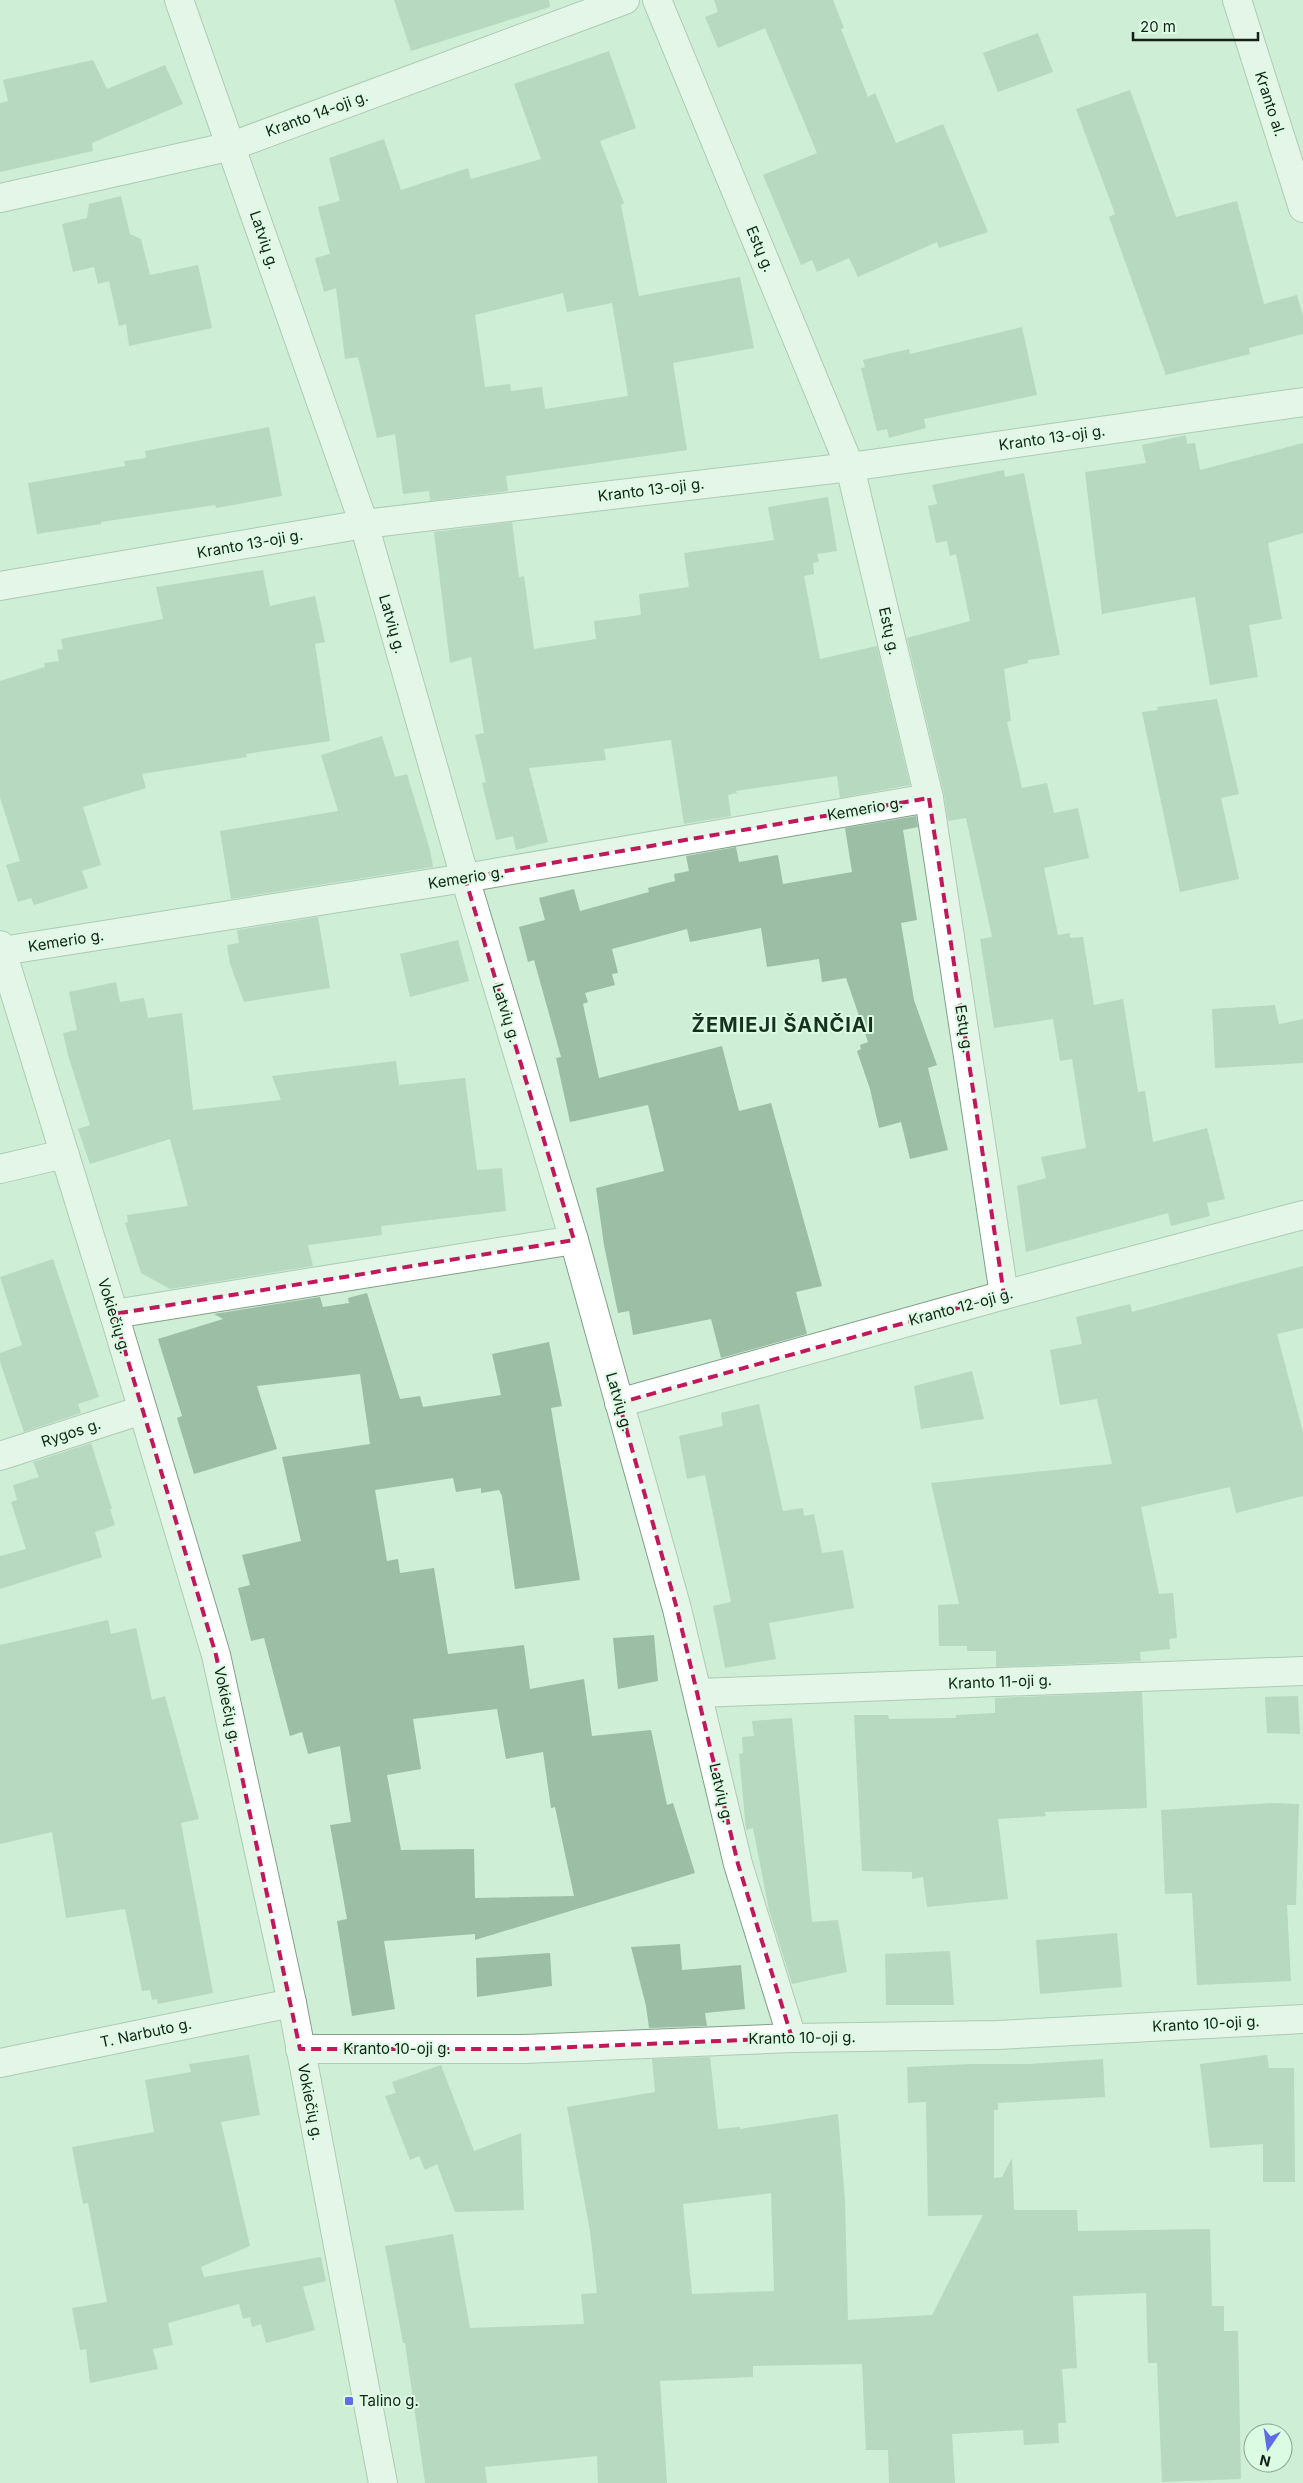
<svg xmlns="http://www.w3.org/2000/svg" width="1303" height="2483" font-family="Inter,sans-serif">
  <rect width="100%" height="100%" fill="#ceeed6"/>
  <g fill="#9bbea4" fill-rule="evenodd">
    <polygon points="394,0 549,0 550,7 411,51"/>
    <polygon points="714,0 833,0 844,28 841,29 868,97 875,93 896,143 943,124 988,232 939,248 937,242 858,277 849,258 817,272 812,260 801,265 763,175 817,153 765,28 718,48 705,17 718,12"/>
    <polygon points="1038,33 1053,72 998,92 983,53"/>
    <path d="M609,51L636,128L600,141L624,203L621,205L639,296L740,277L754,348L673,363L687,450L506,476L508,491L430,501L429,491L403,494L395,434L377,438L358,357L345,359L336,288L324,292L315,258L330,254L318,207L340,201L329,158L384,139L401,190L468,168L471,179L541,159L514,84ZM563,293L567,312L612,303L628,396L545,409L542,387L511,391L510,384L485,387L475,315Z"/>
    <polygon points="93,60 107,89 165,65 183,104 92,143 93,151 0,172 0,103 8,101 3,80"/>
    <polygon points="1130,90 1176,217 1237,201 1264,304 1297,295 1303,316 1303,334 1249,348 1250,354 1166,375 1109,217 1115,214 1076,109"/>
    <polygon points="121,196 130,234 141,239 150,275 198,265 212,328 129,346 126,324 119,326 109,281 98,284 94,267 73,272 62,224 87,218 89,204"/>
    <polygon points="1022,327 1037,395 924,419 926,428 889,438 887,429 877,431 861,368 865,367 863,360 909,349 910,354"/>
    <polygon points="269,427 282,496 216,508 215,505 101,522 101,524 37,534 28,483 125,466 124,461 146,458 145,451"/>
    <polygon points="1186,435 1187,444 1195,443 1200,470 1303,443 1303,533 1268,543 1282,619 1249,625 1258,677 1210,685 1195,597 1102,614 1085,472 1146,463 1142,445"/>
    <polygon points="1004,470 1005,477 1024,473 1060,655 1028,660 1028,663 1004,669 1011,721 1007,722 1022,788 1047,783 1054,813 1078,808 1089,858 1044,868 1058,935 1070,933 1070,938 1083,937 1094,1005 1123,999 1138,1092 1145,1091 1153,1142 1207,1128 1225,1199 1207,1203 1210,1216 1171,1226 1168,1213 1026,1252 1017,1186 1046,1178 1041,1157 1086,1148 1072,1059 1060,1061 1053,1019 994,1028 980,939 992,937 966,818 948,821 944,794 907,638 970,621 956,554 950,556 947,541 936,543 928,506 937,504 932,485"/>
    <polygon points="828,497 837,551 817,554 819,562 813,563 814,574 804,576 820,659 877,646 910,785 840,798 837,776 736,791 737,793 728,795 731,816 684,824 671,740 604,749 606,760 529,768 548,842 516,850 513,836 496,840 482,783 486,782 475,735 484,733 471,657 450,663 434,532 512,522 519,577 524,576 534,649 596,639 594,621 641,615 639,594 689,587 684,553 774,540 768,507"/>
    <polygon points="263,570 270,606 315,596 325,642 315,644 330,741 246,754 247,757 142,774 146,788 83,807 101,865 82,871 88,888 34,905 31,898 18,902 6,865 20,861 0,797 0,681 45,667 44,663 59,661 57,650 63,649 61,639 163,619 156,587"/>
    <polygon points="1217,699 1239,794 1221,798 1239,879 1180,892 1142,712 1158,710 1157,707"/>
    <polygon points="382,736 395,777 407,774 430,850 433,867 231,899 220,831 338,811 321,755"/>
    <polygon points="916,816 918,827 903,830 917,920 901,923 914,1000 937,1065 928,1068 948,1150 910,1159 901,1122 879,1128 870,1089 857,1051 861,1049 860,1045 868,1042 846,978 822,982 819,959 767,967 761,928 690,942 687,929 612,949 618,973 612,974 615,985 585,993 588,1002 583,1004 599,1078 722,1046 739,1111 771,1103 822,1286 796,1292 807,1334 721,1358 711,1319 633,1335 629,1311 618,1313 604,1245 596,1188 664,1171 648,1105 570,1122 556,1058 561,1057 534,960 528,962 519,927 545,920 539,898 574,889 580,911 649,892 648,888 675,881 674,874 689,871 686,856 736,847 739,862 778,855 783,884 852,872 845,828"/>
    <polygon points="318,917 330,988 244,1002 230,964 227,945 239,943 237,930"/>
    <polygon points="458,940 469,981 410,997 400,954"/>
    <polygon points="116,982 120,1002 144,998 148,1018 182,1013 193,1110 281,1100 272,1076 396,1061 399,1085 465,1078 477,1170 502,1168 506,1211 381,1226 382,1235 308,1245 313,1266 170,1289 141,1273 125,1223 128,1222 127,1215 188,1206 170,1139 90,1164 78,1129 90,1125 68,1055 63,1033 77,1030 69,992"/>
    <polygon points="1275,1005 1279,1024 1303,1019 1303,1063 1215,1068 1212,1009"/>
    <polygon points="53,1259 99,1397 78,1404 81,1413 24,1432 0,1362 0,1353 22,1345 0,1277"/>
    <polygon points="1303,1266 1303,1328 1277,1334 1303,1432 1303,1496 1236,1513 1230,1487 1141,1507 1159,1594 1173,1593 1177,1638 1169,1639 1170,1649 1140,1652 1141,1661 996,1667 996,1651 967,1651 967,1646 939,1646 938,1605 959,1604 931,1483 1112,1464 1097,1399 1060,1405 1050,1350 1082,1344 1076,1317 1130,1304 1132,1312"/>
    <path d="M367,1293L400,1399L420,1396L423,1407L501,1395L492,1354L549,1342L562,1406L551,1408L580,1580L515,1589L502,1496L499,1490L481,1493V1488L456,1492L453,1478L375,1490L387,1561L398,1559L400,1573L434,1568L448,1654L524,1645L530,1689L584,1679L592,1736L651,1730L667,1805L673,1803L695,1873L475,1940V1934L384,1941L395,2009L352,2016L337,1921L347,1919L330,1825L351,1822L340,1746L308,1754L302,1732L290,1736L264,1638L251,1641L238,1588L250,1585L242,1555L301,1541L282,1457L370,1444L360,1374L257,1386L277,1449L194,1474L177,1418L182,1416L158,1339L223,1319L214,1314L320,1297L323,1307L349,1303L348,1298ZM497,1709L506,1759L543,1752L551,1808L555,1807L574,1896L475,1898L474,1849L401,1850L387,1775L421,1769L413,1719Z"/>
    <polygon points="972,1371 984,1419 921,1429 914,1386"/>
    <polygon points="759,1404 783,1511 803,1508 804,1516 814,1514 822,1553 843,1550 854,1608 769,1623 776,1659 725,1668 713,1606 731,1602 705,1475 687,1479 679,1436 723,1426 721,1413"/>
    <polygon points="91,1443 112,1509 110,1509 115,1525 95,1532 102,1557 0,1589 0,1556 26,1549 11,1502 17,1500 13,1485 39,1477 33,1462"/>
    <polygon points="108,1620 111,1634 136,1628 152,1700 165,1696 199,1819 181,1823 213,1993 158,2004 157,1999 152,2000 150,1990 142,1991 125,1909 66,1918 52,1832 0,1844 0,1645"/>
    <polygon points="654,1635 658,1681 618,1689 613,1638"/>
    <polygon points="1142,1692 1147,1808 1045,1812 1046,1816 998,1819 1008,1899 927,1907 923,1877 912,1879 912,1872 862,1871 854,1715 888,1715 889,1719 956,1718 956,1715 995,1713 995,1698"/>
    <polygon points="1298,1696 1300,1734 1267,1733 1265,1697"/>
    <polygon points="792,1718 812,1922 838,1920 847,1972 792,1984 769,1910 753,1828 746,1830 739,1754 743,1753 742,1737 754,1736 752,1721"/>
    <polygon points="1273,1803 1299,1804 1296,1905 1287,1905 1291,1981 1197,1985 1192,1893 1165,1894 1161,1810"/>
    <polygon points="1117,1933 1122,1987 1040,1994 1036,1940"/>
    <polygon points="680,1944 682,1970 741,1965 745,2009 705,2013 707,2026 649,2028 646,2006 631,1947"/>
    <polygon points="950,1951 954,2005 886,2005 885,1954"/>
    <polygon points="550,1953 552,1986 477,1997 476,1958"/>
    <polygon points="249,2055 260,2115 221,2122 250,2246 201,2267 204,2277 321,2257 326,2281 303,2287 315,2330 266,2343 261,2324 252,2327 250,2317 243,2319 239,2304 168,2323 173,2345 153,2349 158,2369 90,2383 86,2349 80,2350 72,2308 107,2302 88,2203 83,2204 72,2147 154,2132 145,2080 191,2072 189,2064"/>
    <polygon points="1267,2055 1269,2068 1294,2068 1295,2182 1263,2182 1263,2144 1210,2148 1200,2064"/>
    <path d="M710,2057L718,2129L740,2127V2129L838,2114L845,2201L848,2320L932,2315L983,2215L928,2216L926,2102L908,2103L907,2067L971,2064H1029L1103,2059L1105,2097L998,2103V2110H994V2178L1002,2177L1012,2158L1014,2210H1077L1078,2231L1210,2229L1212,2306H1224V2331H1238L1241,2479L1162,2482L1157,2363H1148L1146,2293L1073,2296L1077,2368L1062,2369L1066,2423H1058L1059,2443L1024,2445L1023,2430L952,2434L955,2483H889L888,2450H866L862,2364L753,2366V2377L660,2381L667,2483H598L597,2456L485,2467L487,2483H425L405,2343H403L385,2246L453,2234L470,2328L584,2324L581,2294L597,2293L590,2231L567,2107L655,2092L652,2059ZM771,2193L774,2291L692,2294L683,2204Z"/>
    <polygon points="441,2065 474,2151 521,2133 524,2210 455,2212 437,2164 425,2170 419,2156 410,2160 385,2096 396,2093 392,2082"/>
  </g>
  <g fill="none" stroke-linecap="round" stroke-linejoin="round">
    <g stroke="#82a089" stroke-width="30">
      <g id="street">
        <polyline points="179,0 364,524 465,878 574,1240 677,1609 738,1864 792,2038"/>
        <polyline points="657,0 850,467 929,798 1004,1295"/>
        <polyline points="1237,0 1303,208"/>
        <polyline points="0,198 232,146 625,0"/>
        <polyline points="0,586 364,524 850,467 1303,402"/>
        <polyline points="0,945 114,1314 216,1655 292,2003 383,2483"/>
        <polyline points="2,951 465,878 929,798"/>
        <polyline points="0,1169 64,1154"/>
        <polyline points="114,1314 574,1240"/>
        <polyline points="619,1403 1004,1295 1303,1215"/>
        <polyline points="0,1456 142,1410"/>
        <polyline points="698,1693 1303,1671"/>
        <polyline points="300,2049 524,2049 792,2038 997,2035 1303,2019"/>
        <polyline points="0,2063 292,2003"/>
      </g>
    </g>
    <use href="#street" stroke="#fff" stroke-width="28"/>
  </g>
  <path d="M0 0H1303V2483H0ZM929,798L1004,1295L619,1403L677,1609L738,1864L792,2038L524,2049H300L216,1655L114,1314L574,1240L465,878Z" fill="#ceeed6" fill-opacity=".55" fill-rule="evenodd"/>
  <path fill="none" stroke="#c2185b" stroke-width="4" stroke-dasharray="10 6" stroke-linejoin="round" d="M929,798L1004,1295L619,1403L677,1609L738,1864L792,2038L524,2049H300L216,1655L114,1314L574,1240L465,878Z"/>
  <rect fill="#5f6ce4" stroke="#dbfbe3" stroke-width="2" x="344" y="2396" width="10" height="10" rx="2.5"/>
  <g text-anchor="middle" stroke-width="4" stroke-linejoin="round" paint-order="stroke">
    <g font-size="15" fill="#142017" stroke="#dbfbe3">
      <text transform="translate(1270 104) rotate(72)" y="5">Kranto al.</text>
      <text transform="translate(317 114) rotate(-20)" y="5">Kranto 14-oji g.</text>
      <text transform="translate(264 240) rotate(71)" y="5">Latvių g.</text>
      <text transform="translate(760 249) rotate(67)" y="5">Estų g.</text>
      <text transform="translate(1052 438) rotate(-8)" y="5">Kranto 13-oji g.</text>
      <text transform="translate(651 490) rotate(-7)" y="5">Kranto 13-oji g.</text>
      <text transform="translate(250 544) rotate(-10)" y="5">Kranto 13-oji g.</text>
      <text transform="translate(392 624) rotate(74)" y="5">Latvių g.</text>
      <text transform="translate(889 631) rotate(77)" y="5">Estų g.</text>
      <text transform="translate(865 809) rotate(-10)" y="5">Kemerio g.</text>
      <text transform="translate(466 878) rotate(-9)" y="5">Kemerio g.</text>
      <text transform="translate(66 941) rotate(-9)" y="5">Kemerio g.</text>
      <text transform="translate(506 1013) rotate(73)" y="5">Latvių g.</text>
      <text transform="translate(964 1029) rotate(81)" y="5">Estų g.</text>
      <text transform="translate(961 1307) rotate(-15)" y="5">Kranto 12-oji g.</text>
      <text transform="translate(114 1316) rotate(73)" y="5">Vokiečių g.</text>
      <text transform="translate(619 1402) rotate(74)" y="5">Latvių g.</text>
      <text transform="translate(71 1433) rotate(-18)" y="5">Rygos g.</text>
      <text transform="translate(1000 1682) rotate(-2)" y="5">Kranto 11-oji g.</text>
      <text transform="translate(227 1705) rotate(78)" y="5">Vokiečių g.</text>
      <text transform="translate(721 1793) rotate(77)" y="5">Latvių g.</text>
      <text transform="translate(1206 2024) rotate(-3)" y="5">Kranto 10-oji g.</text>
      <text transform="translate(146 2033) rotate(-12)" y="5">T. Narbuto g.</text>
      <text transform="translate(802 2038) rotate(-1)" y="5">Kranto 10-oji g.</text>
      <text x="397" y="2054">Kranto 10-oji g.</text>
      <text transform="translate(310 2102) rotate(79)" y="5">Vokiečių g.</text>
    </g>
    <g font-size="15" fill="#142017" stroke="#dbfbe3" text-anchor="start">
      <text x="359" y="2406">Talino g.</text>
    </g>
    <g font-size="20" font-weight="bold" letter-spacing="1" fill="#17311f" stroke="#dbfbe3">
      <text x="783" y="1032">ŽEMIEJI ŠANČIAI</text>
    </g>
  </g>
  <g transform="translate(1268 2448) rotate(193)"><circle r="24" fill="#dbfbe3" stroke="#8ba391"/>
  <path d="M0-4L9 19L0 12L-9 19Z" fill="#5f6ce4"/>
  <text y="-8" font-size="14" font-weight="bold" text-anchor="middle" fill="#142017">N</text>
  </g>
  <path d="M1133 32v8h125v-8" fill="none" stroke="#142017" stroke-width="2.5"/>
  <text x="1140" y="32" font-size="15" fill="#142017" stroke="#dbfbe3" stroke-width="4" paint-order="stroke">20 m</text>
</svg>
